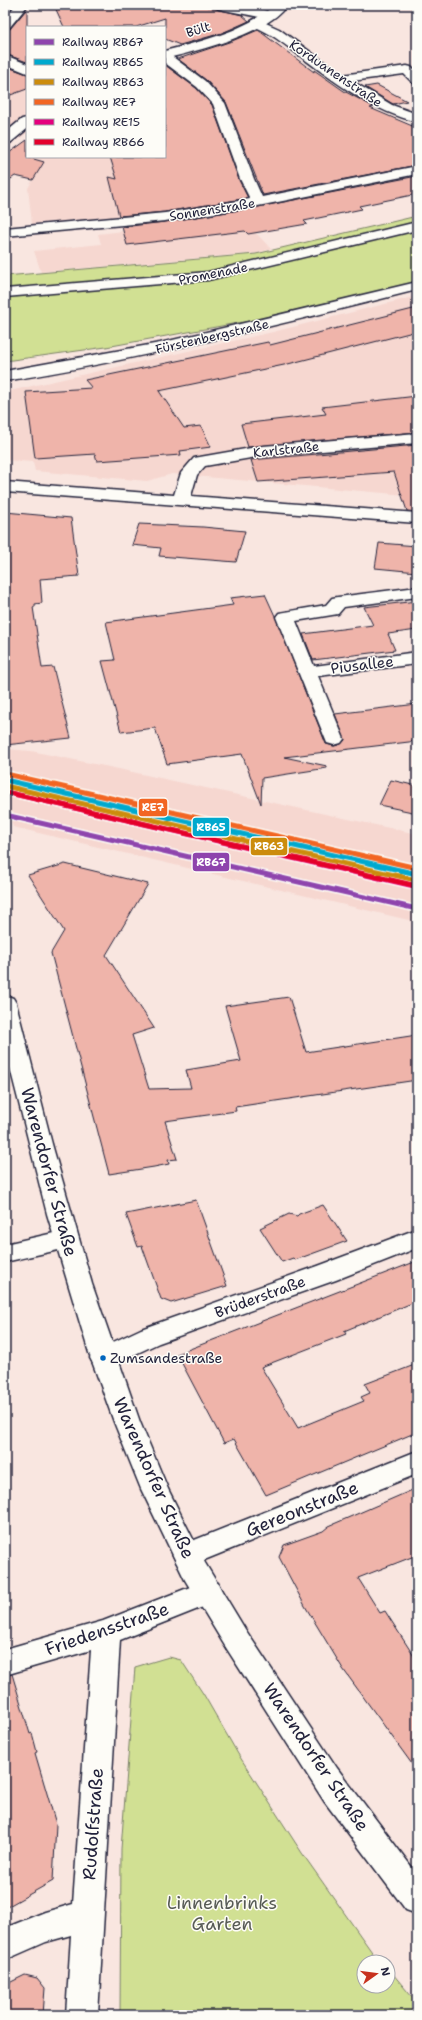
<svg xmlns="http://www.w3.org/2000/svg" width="422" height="2020" font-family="'Shantell Sans',sans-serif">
  <rect width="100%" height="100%" fill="#f9e6e0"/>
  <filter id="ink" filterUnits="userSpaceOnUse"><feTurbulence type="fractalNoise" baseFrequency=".025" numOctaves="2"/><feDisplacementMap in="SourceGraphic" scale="8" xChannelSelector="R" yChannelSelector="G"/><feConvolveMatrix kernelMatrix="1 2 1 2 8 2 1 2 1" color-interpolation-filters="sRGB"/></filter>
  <g filter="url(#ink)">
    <g fill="#f6d7d0">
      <polygon points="5,57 27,67 27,133 5,148"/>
      <polygon points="213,118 248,199 160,214 32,224 28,188 44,162 9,153 27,157 165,157"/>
      <polygon points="241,217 271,249 257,253 41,272 34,251 101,244 98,234"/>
      <polygon points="417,296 417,496 172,474 147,481 35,471 33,462 5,460 5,392 273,332"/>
      <polygon points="5,749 31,751 114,768 417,834 417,922 13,827 5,796"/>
    </g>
    <g fill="#d1e093" stroke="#7a8167">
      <polygon points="417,216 417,282 276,316 106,347 5,361 5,276 256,254"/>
      <polygon points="169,1657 181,1660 204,1695 238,1754 302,1853 374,1955 382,1962 364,1962 364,1986 388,1986 388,1968 417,2003 417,2015 120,2015 121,1849 135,1667"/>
    </g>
    <g fill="#efb4aa" stroke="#22223b">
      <polygon points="54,5 200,5 242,15 249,21 222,33 180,45 165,39 165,18 136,27 64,27"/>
      <polygon points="26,10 27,11 27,62 5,54 5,30 10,29"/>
      <polygon points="258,30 314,72 314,70 344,91 374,107 370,108 417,128 417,165 263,195 226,102 206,80 178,59 232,41"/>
      <polygon points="165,65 196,88 212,105 239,180 248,198 165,212 119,216 109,177 117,179 110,157 165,157"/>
      <polygon points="5,66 27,74 27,89 5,97"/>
      <polygon points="377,85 407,101 393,104 365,87"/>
      <polygon points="27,140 27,157 44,162 33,180 15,176 5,183 5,152 9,153"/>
      <polygon points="417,176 417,194 359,206 362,209 304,221 307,224 248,234 245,231 127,245 122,227 165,222 258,207"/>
      <polygon points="417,308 417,331 284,365 159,391 184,428 201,426 211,447 180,451 181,455 97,461 95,454 35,458 26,392 92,388 85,380 268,342 270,345"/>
      <polygon points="417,396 417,432 248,447 241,424 326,414 322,407"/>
      <polygon points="417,445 417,512 407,511 394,472 258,482 251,460"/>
      <polygon points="5,512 71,518 79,576 40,579 42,603 35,604 35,607 33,607 42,668 53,667 71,738 5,745"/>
      <polygon points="139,524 203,527 245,531 236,562 159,556 161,548 132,545"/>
      <polygon points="379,543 417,546 417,572 375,568"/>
      <polygon points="265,594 275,616 326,744 334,746 341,744 345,740 335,714 417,704 417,741 284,757 327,766 327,768 262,778 261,804 242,754 167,764 155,728 121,732 102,661 115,660 106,622 233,605 230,598"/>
      <polygon points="417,601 417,630 388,634 395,650 313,660 303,634 373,625 364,607"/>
      <polygon points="391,780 417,786 417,813 379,805"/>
      <polygon points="65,864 148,884 106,955 154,1028 132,1035 149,1089 191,1088 186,1070 241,1061 225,1006 289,997 306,1052 417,1035 417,1080 235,1107 236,1111 165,1121 177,1159 168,1160 169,1164 154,1167 109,1174 51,953 64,931 28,875"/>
      <polygon points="196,1200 227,1286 171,1303 161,1299 142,1246 138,1247 126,1214"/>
      <polygon points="323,1205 347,1241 295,1260 293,1258 282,1262 260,1228 289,1214 297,1216 299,1214"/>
      <polygon points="417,1261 417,1301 344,1331 346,1334 261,1367 298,1428 364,1401 361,1397 370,1393 365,1384 417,1364 417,1432 266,1495 234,1439 224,1443 177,1354"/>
      <polygon points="417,1488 417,1555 358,1578 380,1613 385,1611 417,1661 417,1771 343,1669 305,1606 279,1557 284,1545 323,1531 329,1526"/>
      <polygon points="12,1674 30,1734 32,1733 37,1752 35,1753 56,1824 53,1881 5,1908 5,1676"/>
      <polygon points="25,1975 37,1978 45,1988 43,2015 5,2015 5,1985"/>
    </g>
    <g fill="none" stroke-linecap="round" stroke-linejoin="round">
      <g stroke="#22223b" stroke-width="3">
        <g id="minor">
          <polygon points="16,5 28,5 9,28 5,29 5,17"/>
          <polygon points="213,5 237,5 274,12 276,15 270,19 219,9"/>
          <path d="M257,19L279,29L342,75L407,66L411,67L417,73V84L413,83L404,74L352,81L392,105L417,114V122C374,111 339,85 304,59C288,47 272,33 253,26L251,23L253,20Z"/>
          <polygon points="165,53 169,54 205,81 225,103 254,179 262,197 417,166 417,174 258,206 165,221 5,236 5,228 165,213 250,199 240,179 213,104 197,87 165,63"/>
          <polygon points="5,55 27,64 27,73 5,64"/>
          <polygon points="417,222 417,230 208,280 5,297 5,289 208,272"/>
          <path d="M417,282V290C280,324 144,359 5,381V371L160,343Z"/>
          <polygon points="417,433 417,443 263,456 205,466 197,475 191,496 417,513 417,523 5,492 5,482 174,495 181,473 194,458 263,446"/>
          <polygon points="417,587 417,597 344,607 338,614 296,621 314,666 417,652 417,664 318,676 344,739 341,743 334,745 327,743 276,617 279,613 285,612 326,605 332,598 338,597"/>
          <polygon points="417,1229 417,1248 336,1280 159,1343 112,1365 103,1368 94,1365 90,1358 94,1351 141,1329 318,1266"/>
          <polygon points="67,1230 76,1232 79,1239 76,1246 5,1262 5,1244"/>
          <polygon points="417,1451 417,1474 187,1567 177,1563 173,1555 177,1547"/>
          <polygon points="208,1580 218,1583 222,1592 218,1601 120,1640 98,2015 66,2015 71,1935 46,1942 5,1960 5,1928 45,1912 73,1904 91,1650 5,1675 5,1649 103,1621"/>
        </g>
      </g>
      <g stroke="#22223b" stroke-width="3">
        <g id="major">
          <path d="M274,5H287C267,34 199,50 165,59V51C203,40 244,32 274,5Z"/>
          <polygon points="27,118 27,129 10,143 5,144 5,133 22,119"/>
          <polygon points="5,995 13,998 16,1003 52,1144 92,1284 140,1422 168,1489 205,1563 245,1629 337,1768 417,1874 417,1914 406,1910 324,1801 225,1646 185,1580 141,1489 114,1422 89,1353 47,1214 5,1048"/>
        </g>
      </g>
      <use href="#minor" fill="#fdfcf7" fill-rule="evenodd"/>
      <use href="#major" fill="#fdfcf7" fill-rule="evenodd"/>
      <g stroke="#fdfcf7" stroke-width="8">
        <polyline id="rail-1" points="5,815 417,909"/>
      </g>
      <g stroke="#fdfcf7" stroke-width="8">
        <polyline id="rail-2" points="5,780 417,874"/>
      </g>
      <g stroke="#fdfcf7" stroke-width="8">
        <polyline id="rail-3" points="5,786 416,880"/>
      </g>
      <g stroke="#fdfcf7" stroke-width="8">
        <polyline id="rail-4" points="6,774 417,868"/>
      </g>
      <g stroke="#fdfcf7" stroke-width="8">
        <polyline id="rail-5" points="5,792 414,886"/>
      </g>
      <g stroke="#fdfcf7" stroke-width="8">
        <polyline id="rail-6" points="5,792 417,886"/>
      </g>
      <use href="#rail-1" stroke="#8e44ad" stroke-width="5"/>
      <use href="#rail-2" stroke="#00a9ce" stroke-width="5"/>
      <use href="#rail-3" stroke="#cc8c0c" stroke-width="5"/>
      <use href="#rail-4" stroke="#f26522" stroke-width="5"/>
      <use href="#rail-5" stroke="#e5007d" stroke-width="5"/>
      <use href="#rail-6" stroke="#e4002b" stroke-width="5"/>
    </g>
  </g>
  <circle fill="#0065bd" stroke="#fdfcf7" stroke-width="1.5" cx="103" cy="1358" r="3.5"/>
  <g text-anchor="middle" stroke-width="3" stroke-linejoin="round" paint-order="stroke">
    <g font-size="13" fill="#22223b" stroke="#fdfcf7">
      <text transform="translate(198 29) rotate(-18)" y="5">Bült</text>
      <text transform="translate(336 73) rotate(34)" y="5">Korduanenstraße</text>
      <text transform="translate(212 209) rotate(-9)" y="5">Sonnenstraße</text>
      <text transform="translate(213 273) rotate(-11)" y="5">Promenade</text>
      <text transform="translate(212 336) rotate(-13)" y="5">Fürstenbergstraße</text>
      <text transform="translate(286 449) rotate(-6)" y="5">Karlstraße</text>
    </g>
    <g font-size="14" fill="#22223b" stroke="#fdfcf7" text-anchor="start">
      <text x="110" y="1363">Zumsandestraße</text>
    </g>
    <g font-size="15" fill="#22223b" stroke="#fdfcf7">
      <text transform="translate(362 665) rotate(-7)" y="5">Piusallee</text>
      <text transform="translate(260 1297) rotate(-20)" y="5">Brüderstraße</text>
    </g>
    <g font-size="18" fill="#22223b" stroke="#fdfcf7">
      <text transform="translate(49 1172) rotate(75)" y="6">Warendorfer Straße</text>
      <text transform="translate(154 1478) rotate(66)" y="6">Warendorfer Straße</text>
      <text transform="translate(302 1509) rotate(-22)" y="6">Gereonstraße</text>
      <text transform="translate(107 1629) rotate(-19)" y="6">Friedensstraße</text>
      <text transform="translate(316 1757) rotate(56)" y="6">Warendorfer Straße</text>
      <text transform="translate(93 1824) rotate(-86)" y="6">Rudolfstraße</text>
    </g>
    <g font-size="18" fill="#575b55" stroke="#fdfcf7">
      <text x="222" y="1909">Linnenbrinks<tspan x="222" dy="21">Garten</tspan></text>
    </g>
  </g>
  <g stroke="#fdfcf7" stroke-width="1.5">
    <rect x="138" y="798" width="30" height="19" rx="4" fill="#f26522"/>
    <rect x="192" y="817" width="38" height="20" rx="4" fill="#00a9ce"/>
    <rect x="250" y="837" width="38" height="19" rx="4" fill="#cc8c0c"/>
    <rect x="192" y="852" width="38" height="20" rx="4" fill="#8e44ad"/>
  </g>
  <g font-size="11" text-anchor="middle" font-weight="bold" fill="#fff">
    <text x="153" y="811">RE7</text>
    <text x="211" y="831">RB65</text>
    <text x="269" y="850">RB63</text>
    <text x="211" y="866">RB67</text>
  </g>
  <rect width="422" height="2020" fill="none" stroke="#fdfcf7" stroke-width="20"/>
  <rect x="10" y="10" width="402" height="2000" fill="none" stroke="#22223b" stroke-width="1.5" filter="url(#ink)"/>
  <rect x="26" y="26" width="140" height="132" fill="#fdfcf7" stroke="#a5a5ac"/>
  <rect x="34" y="39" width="20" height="6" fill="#8e44ad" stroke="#a5a5ac"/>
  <text x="62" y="46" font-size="12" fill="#22223b">Railway RB67</text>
  <rect x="34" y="59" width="20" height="6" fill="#00a9ce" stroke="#a5a5ac"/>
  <text x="62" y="66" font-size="12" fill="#22223b">Railway RB65</text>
  <rect x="34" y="79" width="20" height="6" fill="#cc8c0c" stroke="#a5a5ac"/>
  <text x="62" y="86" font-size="12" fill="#22223b">Railway RB63</text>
  <rect x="34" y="99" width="20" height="6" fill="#f26522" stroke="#a5a5ac"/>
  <text x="62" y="106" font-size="12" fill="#22223b">Railway RE7</text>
  <rect x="34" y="119" width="20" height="6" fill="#e5007d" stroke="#a5a5ac"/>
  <text x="62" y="126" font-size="12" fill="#22223b">Railway RE15</text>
  <rect x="34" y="139" width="20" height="6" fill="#e4002b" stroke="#a5a5ac"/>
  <text x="62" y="146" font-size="12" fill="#22223b">Railway RB66</text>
  <g transform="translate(376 1974) rotate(76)"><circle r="19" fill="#fdfcf7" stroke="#a5a5ac"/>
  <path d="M0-3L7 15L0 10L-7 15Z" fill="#c8321e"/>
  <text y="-6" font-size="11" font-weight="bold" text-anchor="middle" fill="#22223b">N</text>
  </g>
</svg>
